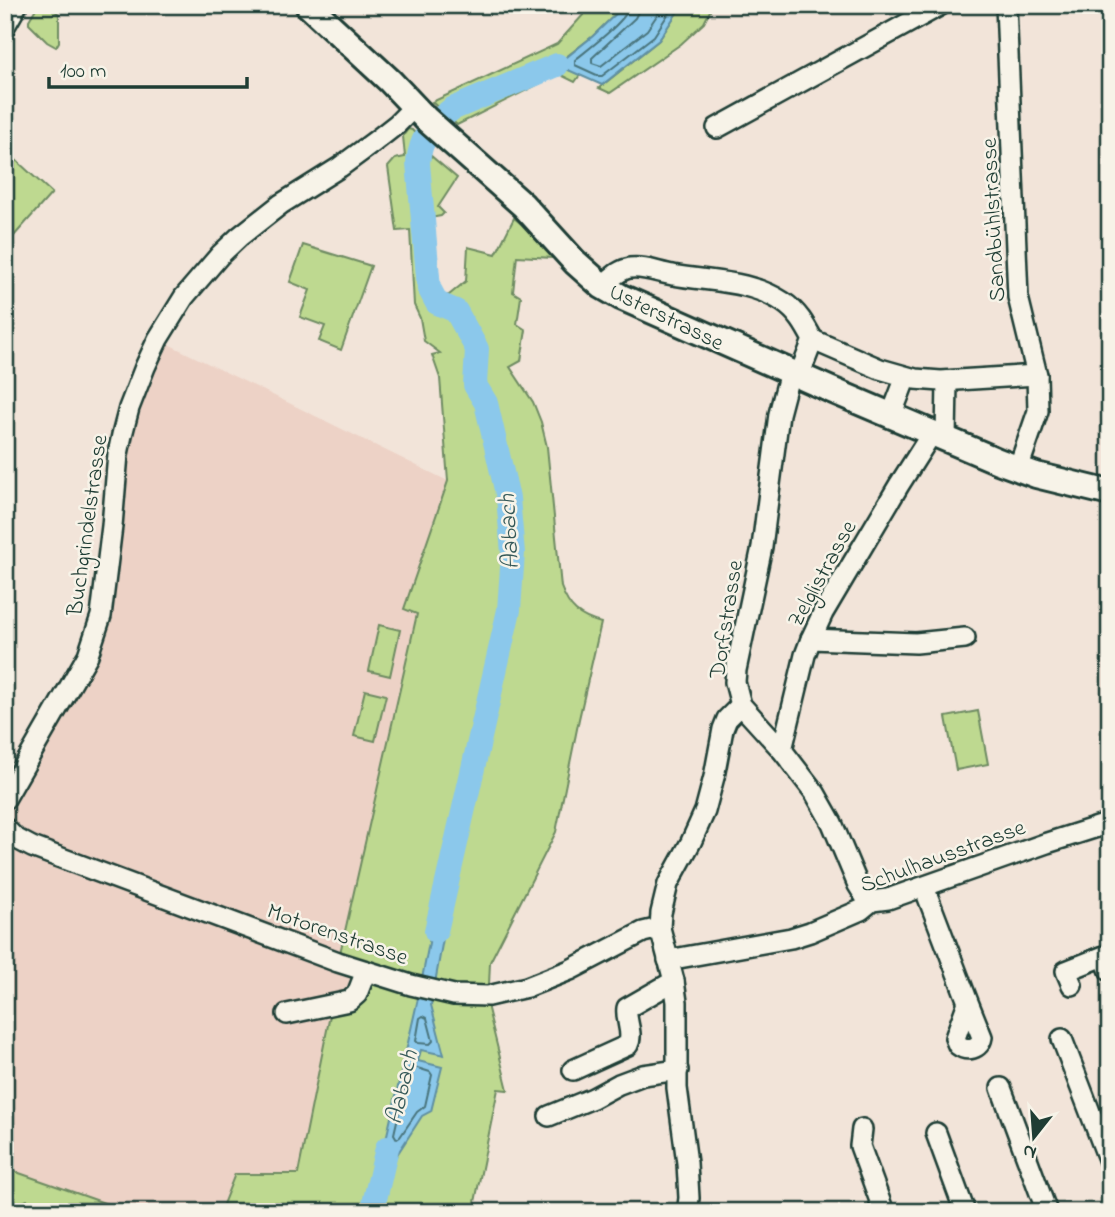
<svg xmlns="http://www.w3.org/2000/svg" width="1115" height="1217" font-family="'Indie Flower',sans-serif">
  <rect width="100%" height="100%" fill="#f2e4d9"/>
  <filter id="ink" filterUnits="userSpaceOnUse"><feTurbulence type="fractalNoise" baseFrequency=".0143" numOctaves="2"/><feDisplacementMap in="SourceGraphic" scale="14" xChannelSelector="R" yChannelSelector="G"/><feConvolveMatrix kernelMatrix="1 2 1 2 8 2 1 2 1" color-interpolation-filters="sRGB"/></filter>
  <g filter="url(#ink)">
    <polygon fill="#edd2c6" points="158,339 448,481 404,609 417,614 366,971 332,1005 298,1174 236,1174 220,1212 130,1212 5,1168 5,799 88,655 118,454"/>
    <g fill="#bed990" stroke="#6e8b62" stroke-width="2">
      <polygon points="38,5 47,5 59,14 59,42 56,47 47,42 29,24 29,20"/>
      <polygon points="592,5 625,5 593,36 557,64 580,75 575,82 559,74 457,125 432,102 557,44"/>
      <polygon points="682,5 713,5 704,23 681,44 610,93 599,88 659,40"/>
      <path d="M408,129L412,130L431,150L430,155L457,178L438,207L444,213L441,216L430,218L436,296L449,295L466,281L468,247L496,254L514,218L524,226L555,258L517,256L513,292L521,297L517,324L526,330L521,361L510,367L533,402L541,422L547,447L561,587C569,609 579,617 601,623L579,719L556,832L490,962L488,1009L508,1090L498,1089L473,1212H220L235,1174H298L332,1005L365,972L338,962L417,614L404,609L448,481L440,378L432,355L440,353L424,341L420,318L414,305L410,230L397,231L388,167L395,159L405,157L403,136Z"/>
      <polygon points="5,150 52,193 5,246"/>
      <polygon points="303,245 371,266 341,350 319,341 325,326 300,317 310,290 290,282"/>
      <polygon points="379,625 400,630 390,676 369,671"/>
      <polygon points="365,690 386,695 375,741 354,736"/>
      <polygon points="978,711 988,764 956,770 946,717"/>
      <polygon points="5,1168 130,1212 54,1212 27,1200 11,1208 10,1212 5,1212"/>
    </g>
    <g fill="#8bc8eb" stroke="#6090a2" stroke-width="2">
      <polygon points="625,5 682,5 659,40 602,85 557,65 593,36"/>
      <polygon points="444,898 448,911 431,1005 444,1055 421,1050 418,1061 442,1067 431,1111 422,1116 380,1181 387,1135 419,994 435,912"/>
    </g>
    <g fill="none" stroke-linecap="round" stroke-linejoin="round">
      <g stroke="#4a757d" stroke-width="2">
        <path d="M630,5C628,20 587,50 575,60V65L599,76H602L654,36L674,5"/>
        <polyline points="639,5 638,12 635,18 592,58 592,63 601,66 647,30 664,5"/>
        <polygon points="423,1016 427,1018 433,1041 430,1044 418,1043 416,1041 420,1018"/>
        <polygon points="411,1066 430,1072 432,1075 425,1106 417,1112 400,1137 397,1139 394,1134 409,1069"/>
      </g>
      <g stroke="#8bc8eb" stroke-width="24">
        <path d="M436,931L509,610L513,553L508,498L486,403L475,385L477,349L456,311L437,303L429,288L418,163C420,138 432,124 452,109L557,65"/>
        <polyline points="372,1212 387,1148"/>
      </g>
      <g stroke="#1f3d34" stroke-width="24">
        <g id="minor">
          <polyline points="1006,5 1018,297 1037,375 1038,411 1018,469"/>
          <polyline points="5,26 17,5"/>
          <polyline points="717,128 941,5"/>
          <path d="M602,286C611,279 618,270 630,268C644,266 659,273 673,275C710,282 750,280 783,302C798,312 805,325 813,340L799,376"/>
          <polyline points="813,340 880,369 915,379 941,381 1037,375"/>
          <polyline points="790,372 779,414 762,547 736,670 735,682 741,705 782,750 815,793 832,823 858,885 866,898 872,901"/>
          <polyline points="891,416 906,377"/>
          <polyline points="946,439 947,381"/>
          <polyline points="811,639 916,643 965,638"/>
          <polyline points="782,750 805,655 811,639 823,613 899,485 932,433"/>
          <polyline points="5,799 88,655 101,616 112,526 118,454 122,435 129,408 145,367 158,339 184,297 220,255 239,237 281,204 340,167 374,142 397,124 414,107"/>
          <polyline points="5,828 15,838 32,847 338,962 411,985 454,995 488,996 527,987 570,970 643,932 660,928"/>
          <path d="M924,887L968,1002L955,1038L958,1045C967,1052 980,1049 982,1037L968,1002"/>
          <polyline points="668,960 791,938 810,932 861,910 872,901 888,899 1047,843 1110,823"/>
          <polyline points="1072,985 1066,971 1104,956 1110,971"/>
          <polyline points="287,1014 349,1001 357,994 366,971"/>
          <polyline points="1062,1039 1110,1164"/>
          <path d="M573,1070L628,1045C634,1033 625,1021 627,1008L674,981"/>
          <polyline points="1001,1088 1047,1212"/>
          <polyline points="549,1116 593,1098 619,1084 643,1075 678,1070"/>
          <polyline points="862,1129 860,1146 884,1212"/>
          <polyline points="936,1133 965,1212"/>
          <polyline points="685,1212 688,1206 689,1198 687,1163 677,1088 677,1002 674,981 660,928 661,913 668,884 691,842 705,811 714,777 723,729 727,719 741,705"/>
        </g>
      </g>
      <g stroke="#1f3d34" stroke-width="30">
        <polyline id="major" points="308,5 390,81 426,119 523,205 575,262 602,286 621,297 829,389 998,461 1036,475 1110,493"/>
      </g>
      <use href="#minor" stroke="#f7f3e8" stroke-width="19"/>
      <use href="#major" stroke="#f7f3e8" stroke-width="24"/>
    </g>
  </g>
  <g text-anchor="middle" stroke-width="5" stroke-linejoin="round" paint-order="stroke">
    <g font-size="23" fill="#1f3d34" stroke="#f7f3e8">
      <text transform="translate(992 220) rotate(-93)" y="8">Sandbühlstrasse</text>
      <text transform="translate(667 316) rotate(26)" y="8">Usterstrasse</text>
      <text transform="translate(86 525) rotate(-82)" y="8">Buchgrindelstrasse</text>
      <text transform="translate(821 573) rotate(-61)" y="8">Zelglistrasse</text>
      <text transform="translate(725 619) rotate(-81)" y="8">Dorfstrasse</text>
      <text transform="translate(942 855) rotate(-20)" y="8">Schulhausstrasse</text>
      <text transform="translate(338 933) rotate(19)" y="8">Motorenstrasse</text>
    </g>
    <g font-size="24" font-style="italic" fill="#355959" stroke="#f7f3e8">
      <text transform="translate(508 532) rotate(-93)" y="8">Aabach</text>
      <text transform="translate(401 1087) rotate(-77)" y="8">Aabach</text>
    </g>
  </g>
  <rect width="1115" height="1217" fill="none" stroke="#f7f3e8" stroke-width="28"/>
  <rect x="14" y="14" width="1087" height="1189" fill="none" stroke="#1f3d34" stroke-width="2.5" filter="url(#ink)"/>
  <g transform="translate(1034 1137) rotate(197)" stroke="#f7f3e8" stroke-width="5" paint-order="stroke">
  <path d="M0-5L12 26L0 18L-12 26Z" fill="#1f3d34"/>
  <text y="-10" font-size="19" font-weight="bold" text-anchor="middle" fill="#1f3d34">N</text>
  </g>
  <path d="M49 77v10h198v-10" fill="none" stroke="#1f3d34" stroke-width="3.5"/>
  <text x="60" y="77" font-size="21" fill="#1f3d34" stroke="#f7f3e8" stroke-width="5" paint-order="stroke">100 m</text>
</svg>
